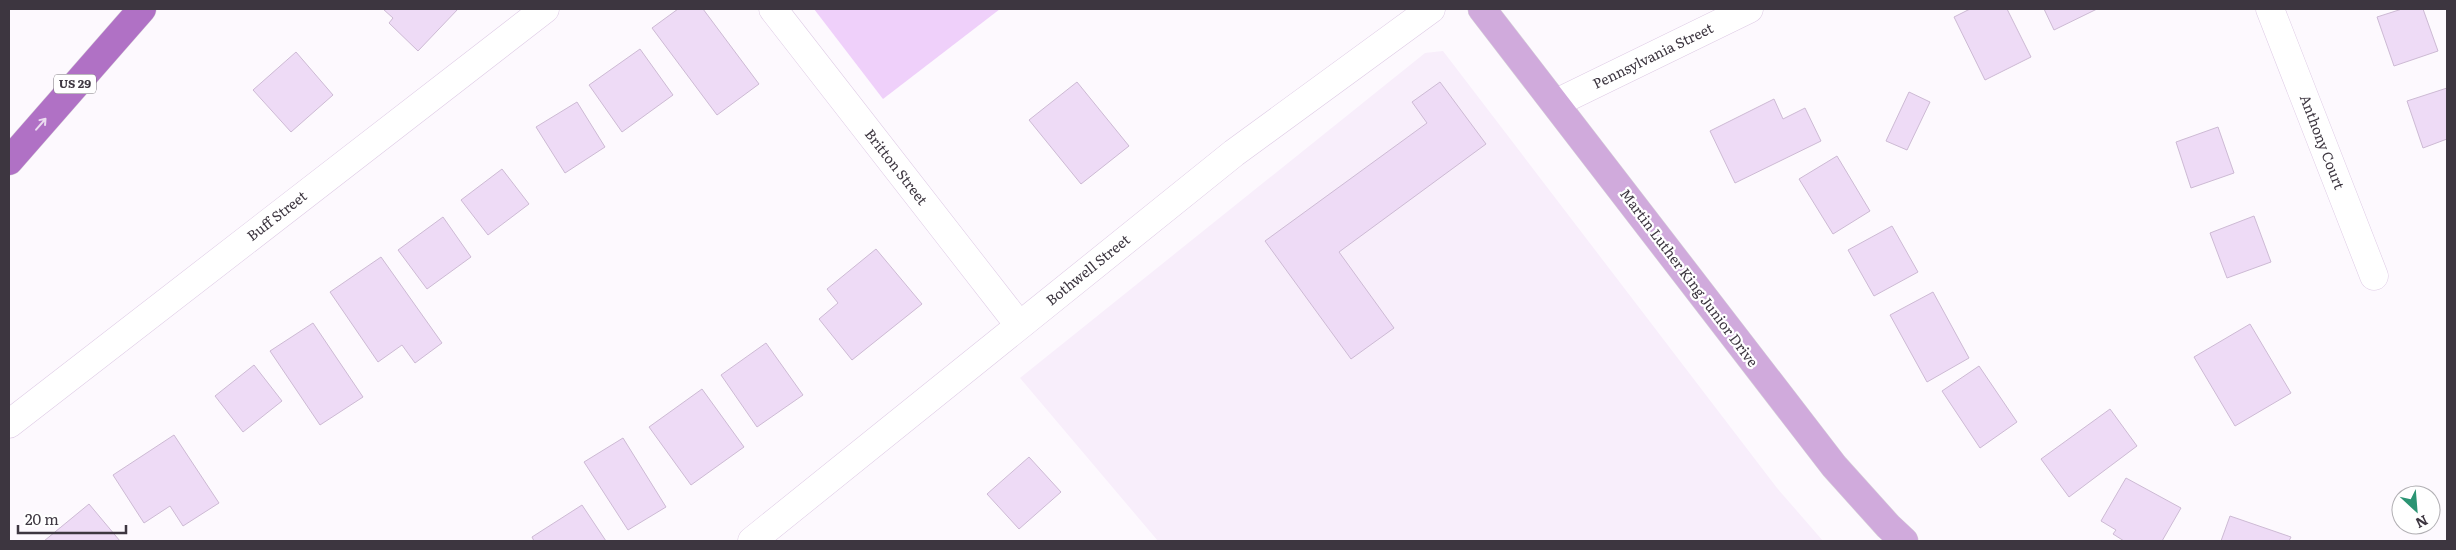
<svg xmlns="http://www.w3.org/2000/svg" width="2456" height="550" font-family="Literata,serif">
  <rect width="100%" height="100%" fill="#fdf9fe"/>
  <polygon fill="#f8eefb" points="1443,51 1777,488 1823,541 1158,541 1020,378 1425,53"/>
  <polygon fill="#efd0fa" points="814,9 1000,9 883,99"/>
  <g fill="#eedbf6" stroke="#cdbad4">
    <polygon points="383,9 458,9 418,51 389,23 393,18"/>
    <polygon points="678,9 703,9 759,84 717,115 652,28"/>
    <polygon points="1970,9 2007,9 2031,57 1985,80 1954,17"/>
    <polygon points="2044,9 2097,9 2054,30"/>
    <polygon points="2402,9 2423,9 2438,51 2394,66 2377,17"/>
    <polygon points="640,49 673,95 622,132 589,85"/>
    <polygon points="296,52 333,95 291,132 253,90"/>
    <polygon points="1077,82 1129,146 1081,184 1029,120"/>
    <polygon points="1440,82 1486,144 1339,252 1394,328 1351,359 1265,241 1427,123 1412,102"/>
    <polygon points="2447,88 2447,139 2423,148 2407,101"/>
    <polygon points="1909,92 1930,102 1907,150 1886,141"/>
    <polygon points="1774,99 1783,119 1805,108 1821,141 1735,183 1710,131"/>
    <polygon points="577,102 605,147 565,173 536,127"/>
    <polygon points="2218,127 2234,173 2191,188 2176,142"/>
    <polygon points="1837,156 1870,211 1833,234 1799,179"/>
    <polygon points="502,169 529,204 488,235 461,200"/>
    <polygon points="2254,216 2271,262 2227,278 2210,233"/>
    <polygon points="443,217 471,257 427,289 398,250"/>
    <polygon points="1892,226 1918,272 1874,296 1848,250"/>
    <polygon points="876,249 922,304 852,360 819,319 838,303 827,289"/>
    <polygon points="381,257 442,343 415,363 402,345 378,362 330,292"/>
    <polygon points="1933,292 1969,358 1927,382 1890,315"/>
    <polygon points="313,323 363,397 320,425 270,351"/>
    <polygon points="2250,324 2291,393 2235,426 2194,357"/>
    <polygon points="766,343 803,395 757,427 721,375"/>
    <polygon points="254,365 282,401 243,432 215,396"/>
    <polygon points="1979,366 2017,422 1980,448 1942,391"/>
    <polygon points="702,389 744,447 691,485 649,427"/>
    <polygon points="2110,409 2137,446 2069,497 2041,459"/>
    <polygon points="174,435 219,503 183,526 170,506 144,523 113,475"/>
    <polygon points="623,438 666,507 628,530 584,462"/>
    <polygon points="1029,457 1061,492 1019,529 987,494"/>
    <polygon points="2126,478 2181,508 2162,541 2124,541 2113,534 2116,530 2101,521"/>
    <polygon points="89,504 120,541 44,541"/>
    <polygon points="582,505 606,541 534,541 532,537"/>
    <polygon points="2230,516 2291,537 2289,541 2221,541"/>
  </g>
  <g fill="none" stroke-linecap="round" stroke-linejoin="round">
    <g stroke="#decbe5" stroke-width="29">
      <g id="minor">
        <polyline points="773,9 1019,325"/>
        <polyline points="2270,9 2374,276"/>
        <polyline points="1556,103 1749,9"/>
        <polyline points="9,424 545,9"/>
        <polyline points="752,541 1234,153 1431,9"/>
      </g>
    </g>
    <g stroke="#d8d7d9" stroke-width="29">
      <polyline id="major" points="1482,9 1834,466 1888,526 1904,541"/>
    </g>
    <g stroke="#d8d7d9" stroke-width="29">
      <polyline id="highway" points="9,161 142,9"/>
    </g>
    <use href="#minor" stroke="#fff" stroke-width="28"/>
    <use href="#major" stroke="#d0aadc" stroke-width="28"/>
    <use href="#highway" stroke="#b071c5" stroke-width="28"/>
  </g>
  <defs><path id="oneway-shaft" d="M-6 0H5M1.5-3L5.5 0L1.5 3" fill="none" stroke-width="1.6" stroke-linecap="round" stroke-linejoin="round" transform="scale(1.25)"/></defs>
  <use stroke="#ebdcf0" href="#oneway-shaft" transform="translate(41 124) rotate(-49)"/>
  <g text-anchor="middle" stroke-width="4.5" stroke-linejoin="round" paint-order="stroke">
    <rect fill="#fff" stroke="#777279" stroke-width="1" x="54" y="74.5" width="42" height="19" rx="4"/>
    <g font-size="12" font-weight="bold" fill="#3d3640">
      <text x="75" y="88">US 29</text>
    </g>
    <g font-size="14" fill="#3d3640" stroke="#fff">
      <text transform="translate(1653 56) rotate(-26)" y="5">Pennsylvania Street</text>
      <text transform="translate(2322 142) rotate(69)" y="5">Anthony Court</text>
      <text transform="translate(896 167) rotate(52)" y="5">Britton Street</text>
      <text transform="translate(277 216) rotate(-38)" y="5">Buff Street</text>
      <text transform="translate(1088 270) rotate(-39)" y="5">Bothwell Street</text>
      <text transform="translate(1689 278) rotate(53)" y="5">Martin Luther King Junior Drive</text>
    </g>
  </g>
  <rect width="2456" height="550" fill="none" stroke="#3d3640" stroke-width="20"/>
  <g transform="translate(2416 510) rotate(154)"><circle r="24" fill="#ffffff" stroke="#b1afb3"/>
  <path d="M0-4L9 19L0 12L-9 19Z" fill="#2b9473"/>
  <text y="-8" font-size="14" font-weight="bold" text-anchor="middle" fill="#3d3640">N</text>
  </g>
  <path d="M18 525v8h108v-8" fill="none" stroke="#3d3640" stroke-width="2.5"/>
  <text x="25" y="525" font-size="15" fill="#3d3640" stroke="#ffffff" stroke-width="4" paint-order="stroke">20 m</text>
</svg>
